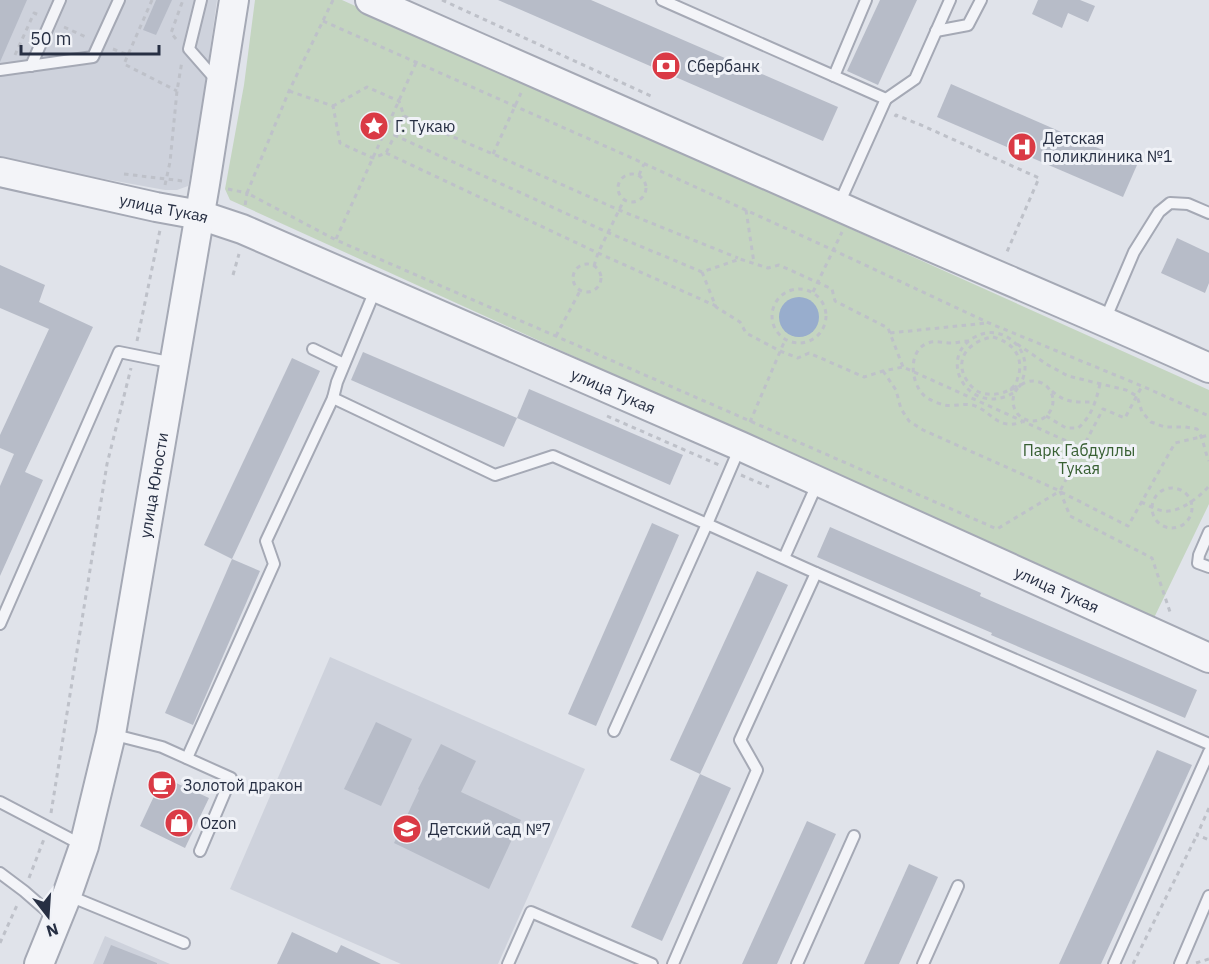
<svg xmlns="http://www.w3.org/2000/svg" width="1209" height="964" font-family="'IBM Plex Sans',sans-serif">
  <rect width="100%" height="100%" fill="#e0e3ea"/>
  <g fill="#ced2dc">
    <polygon points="0,0 217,0 198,136 188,186 177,190 165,190 0,160"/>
    <polygon points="330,657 585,769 498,964 401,964 230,889"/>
    <polygon points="105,936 170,964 93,964"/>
  </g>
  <polygon fill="#c4d5c0" points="255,0 342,0 1209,390 1209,504 1153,620 230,200 225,189 244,85"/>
  <circle fill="#98adcd" cx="799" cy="317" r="20"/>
  <g fill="#b7bcc8">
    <polygon points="0,0 27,0 0,62"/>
    <polygon points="156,0 172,0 156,35 143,30"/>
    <polygon points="498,0 591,0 838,107 823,141"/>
    <polygon points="880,0 917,0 878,85 847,71"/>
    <polygon points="1038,0 1080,0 1095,6 1088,22 1068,13 1062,28 1032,14"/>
    <polygon points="951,84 1137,165 1123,197 937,117"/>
    <polygon points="1177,238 1209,253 1209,283 1205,293 1161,273"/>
    <polygon points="0,265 45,285 39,302 93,327 25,472 43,480 0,576 0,486 14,454 0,448 0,435 49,329 0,308"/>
    <polygon points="363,352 517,418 504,447 351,380"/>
    <polygon points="292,358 320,371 232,559 204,545"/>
    <polygon points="529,389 683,455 670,485 517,418"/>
    <polygon points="652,523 679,535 596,726 568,714"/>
    <polygon points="830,527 981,593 980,596 1197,690 1185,718 991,635 992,633 817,557"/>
    <polygon points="232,559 260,571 193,725 165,713"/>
    <polygon points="757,571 788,585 700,774 670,760"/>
    <polygon points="376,722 412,739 381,806 344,789"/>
    <polygon points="441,744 476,761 461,792 521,820 489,889 394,843 419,790 418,789"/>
    <polygon points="1157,750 1192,765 1101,964 1059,964"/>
    <polygon points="700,774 731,788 662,941 631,927"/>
    <polygon points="163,777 209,798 185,848 140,826"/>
    <polygon points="807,821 836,834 777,964 742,964"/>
    <polygon points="909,864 938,877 899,964 864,964"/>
    <polygon points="292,932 337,953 341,945 381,964 277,964"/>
    <polygon points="111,945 157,963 157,964 103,964"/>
  </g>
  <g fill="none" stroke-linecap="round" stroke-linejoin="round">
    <g stroke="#a5a9b5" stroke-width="14">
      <g id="service">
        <polyline points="201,0 189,49 217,81"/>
        <polyline points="662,0 886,99 839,204"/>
        <polyline points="936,31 968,25 981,0"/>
        <polyline points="31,66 60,0"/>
        <polyline points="0,70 93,57 119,0"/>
        <polyline points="834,76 866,0"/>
        <polyline points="886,99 915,79 950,0"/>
        <polyline points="1105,320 1134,252 1159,212 1170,203 1188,204 1209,213"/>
        <polyline points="313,349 344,364"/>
        <polyline points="333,398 495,475 553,456 707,524 740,447"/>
        <polyline points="1209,532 1199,555 1198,563 1209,567"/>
        <polyline points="784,558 818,482"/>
        <polyline points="0,624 119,352 174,363"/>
        <polyline points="614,731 707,524 816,573 1209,744"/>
        <polyline points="111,734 162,747 231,778 200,851"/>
        <polyline points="187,758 274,564 266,541 333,398 337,382 376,288"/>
        <polyline points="0,802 84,846"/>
        <polyline points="0,873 24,891 55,918"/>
        <polyline points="67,895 184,943"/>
        <polyline points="508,964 531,912 652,964"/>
        <polyline points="673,964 757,770 740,740 816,573"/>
        <polyline points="797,964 854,836"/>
        <polyline points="923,964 958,886"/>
        <polyline points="1114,964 1209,752"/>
        <polyline points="1180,964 1209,896"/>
      </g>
    </g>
    <g stroke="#a5a9b5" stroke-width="32">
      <g id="tertiary">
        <path d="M370,0C526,68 682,138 838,206C961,261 1086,312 1209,368"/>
        <path id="s1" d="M0,172L156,207L200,215L242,229L740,446L1209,658"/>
        <path id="s2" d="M39,964L67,895L84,846L111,734L205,184L234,0"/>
      </g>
    </g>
    <g stroke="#bec1c9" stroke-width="3" stroke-dasharray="4.5 4.5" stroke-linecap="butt">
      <polyline points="152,0 124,64 177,91"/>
      <polyline points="333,0 289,91 247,193 336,240 997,529 1060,491"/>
      <polyline points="442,0 653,97"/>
      <polyline points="323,21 632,158 833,250 989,323 1142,386 1209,416"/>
      <polyline points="64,27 88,38"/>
      <polyline points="176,39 171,33 183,0"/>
      <polyline points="113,49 128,55"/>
      <polyline points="15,55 34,13 39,15"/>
      <polyline points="289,91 333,106 340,143 373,158 386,153 404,116 399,101 367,87 333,106"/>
      <polyline points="404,116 493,154 619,210 738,258"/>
      <polyline points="895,117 896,115 921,125 1039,178 1006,254"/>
      <polyline points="394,135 609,233 702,272 740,259 768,268 779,265 832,289 835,301 888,328 903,367"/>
      <polyline points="386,153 598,253 716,306"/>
      <polyline points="493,154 521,93"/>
      <circle cx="632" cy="188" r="14"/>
      <polyline points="124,174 183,181"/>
      <polyline points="639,175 644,164"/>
      <polyline points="165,185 170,162 177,91 182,61"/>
      <polyline points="228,189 247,193 245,206"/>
      <polyline points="746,210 754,263"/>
      <polyline points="336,239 416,63"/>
      <circle cx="587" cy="278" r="14"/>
      <polyline points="594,266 598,253 624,200"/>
      <polyline points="702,272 716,307 740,322 746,333 780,351 798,358 809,353 864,377 883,371 903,367 1082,448"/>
      <polyline points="233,275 239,254"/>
      <circle cx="799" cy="316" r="27"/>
      <polyline points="813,292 842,232"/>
      <polyline points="890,333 987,323"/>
      <polyline points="556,336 580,291"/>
      <path d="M993,337C1011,342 1023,354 1019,374C1018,375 1017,382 1016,383C1010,394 990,397 979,392C973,389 969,384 966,379C953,357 972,340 993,337Z"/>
      <polyline points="137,341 160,230"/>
      <path d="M969,341C963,341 957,343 951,343C943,343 936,340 928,343C905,351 911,392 931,400C935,402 940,404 944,405C953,407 963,403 972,405C992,410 996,431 1022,422"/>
      <path d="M1017,344L1048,365L1068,376L1126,390L1137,396L1142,412L1151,422L1165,427H1185L1197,429C1204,439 1204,450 1209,461"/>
      <polyline points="883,371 896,390 901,409 909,421 923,430 1060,491 1103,409 1125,418 1142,386"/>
      <circle cx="1033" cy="401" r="20"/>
      <path d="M1010,390L1020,386C1022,381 1025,374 1025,368C1026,352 1014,338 1000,334C990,331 982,333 973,338C936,360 970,419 1015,392L1017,383"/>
      <path d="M1052,391C1066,404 1078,402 1095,402"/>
      <polyline points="607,416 719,465"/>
      <path d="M1046,416L1066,428H1078C1092,416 1096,401 1100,384"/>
      <polyline points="750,422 785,340"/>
      <polyline points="741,475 769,487"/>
      <circle cx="1172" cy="508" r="20"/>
      <polyline points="1060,491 1070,516 1152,558 1171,615"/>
      <polyline points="1061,492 1128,526 1175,443 1209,435"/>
      <path d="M1141,502C1148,505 1156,510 1164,511C1179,513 1200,497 1209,486"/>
      <polyline points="1209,808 1197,835 1209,840"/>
      <polyline points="51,813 107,464 131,368"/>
      <polyline points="29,878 44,839"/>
      <polyline points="0,943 18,903"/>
      <polyline points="1196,963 1209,959"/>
      <polyline points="1133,964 1197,835"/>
    </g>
    <use href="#service" stroke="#f3f4f8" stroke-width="10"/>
    <use href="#tertiary" stroke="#f3f4f8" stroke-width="28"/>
  </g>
  <defs>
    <g id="bank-disc" transform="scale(1.5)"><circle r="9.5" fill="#da3a45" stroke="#f0f2f7"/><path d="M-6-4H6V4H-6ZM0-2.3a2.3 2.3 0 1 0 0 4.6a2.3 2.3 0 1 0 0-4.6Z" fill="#fff"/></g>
    <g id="sight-disc" transform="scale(1.5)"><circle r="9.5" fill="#da3a45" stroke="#f0f2f7"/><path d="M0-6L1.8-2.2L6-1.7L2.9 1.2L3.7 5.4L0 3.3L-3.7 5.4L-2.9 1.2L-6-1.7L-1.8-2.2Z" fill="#fff"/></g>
    <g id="hospital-disc" transform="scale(1.5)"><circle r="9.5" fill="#da3a45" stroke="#f0f2f7"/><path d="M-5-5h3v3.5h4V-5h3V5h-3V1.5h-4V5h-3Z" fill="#fff"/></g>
    <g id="cafe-disc" transform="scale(1.5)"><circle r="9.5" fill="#da3a45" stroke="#f0f2f7"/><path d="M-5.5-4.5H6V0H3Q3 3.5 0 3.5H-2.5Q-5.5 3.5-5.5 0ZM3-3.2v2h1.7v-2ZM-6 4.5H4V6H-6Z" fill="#fff"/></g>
    <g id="shop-disc" transform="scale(1.5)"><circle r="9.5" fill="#da3a45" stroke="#f0f2f7"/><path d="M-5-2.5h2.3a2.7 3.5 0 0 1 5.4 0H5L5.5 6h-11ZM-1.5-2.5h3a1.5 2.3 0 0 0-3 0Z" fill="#fff"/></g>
    <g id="school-disc" transform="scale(1.5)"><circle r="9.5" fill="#da3a45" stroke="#f0f2f7"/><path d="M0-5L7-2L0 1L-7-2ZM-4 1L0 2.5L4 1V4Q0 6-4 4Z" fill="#fff"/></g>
  </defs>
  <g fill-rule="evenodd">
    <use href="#bank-disc" x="666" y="66"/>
    <use href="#sight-disc" x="374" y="126"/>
    <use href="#hospital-disc" x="1022" y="147"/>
    <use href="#cafe-disc" x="162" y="785"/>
    <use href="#shop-disc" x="179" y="823"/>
    <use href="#school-disc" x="407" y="829"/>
  </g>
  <g text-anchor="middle" stroke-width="6" stroke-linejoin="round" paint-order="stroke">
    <g font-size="16" fill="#272f43" stroke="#f0f2f7" text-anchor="start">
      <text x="687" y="72">Сбербанк</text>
      <text x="395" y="132">Г. Тукаю</text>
      <text x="1043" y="144">Детская<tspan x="1043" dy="18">поликлиника №1</tspan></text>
      <text x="183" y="791">Золотой дракон</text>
      <text x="200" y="829">Ozon</text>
      <text x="428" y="835">Детский сад №7</text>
    </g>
    <g font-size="16" fill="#272f43" stroke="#f0f2f7">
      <text dy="6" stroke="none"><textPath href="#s1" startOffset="168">улица Тукая</textPath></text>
      <text dy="6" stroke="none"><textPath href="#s1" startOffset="654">улица Тукая</textPath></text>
      <text dy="6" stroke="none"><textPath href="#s2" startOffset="494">улица Юности</textPath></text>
      <text dy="6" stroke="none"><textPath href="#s1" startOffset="1140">улица Тукая</textPath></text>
    </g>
    <g font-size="16" fill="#386033" stroke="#f0f2f7">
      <text x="1079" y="456">Парк Габдуллы<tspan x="1079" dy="18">Тукая</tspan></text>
    </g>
  </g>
  <g transform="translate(48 916) rotate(163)" stroke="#f0f2f7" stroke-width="4.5" paint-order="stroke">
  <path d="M0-4.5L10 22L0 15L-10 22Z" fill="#272f43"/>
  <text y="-9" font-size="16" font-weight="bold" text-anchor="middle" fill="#272f43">N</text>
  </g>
  <path d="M21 45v9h138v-9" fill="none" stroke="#272f43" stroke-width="3"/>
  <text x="30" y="45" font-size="18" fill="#272f43" stroke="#f0f2f7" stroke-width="4.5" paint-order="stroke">50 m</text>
</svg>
